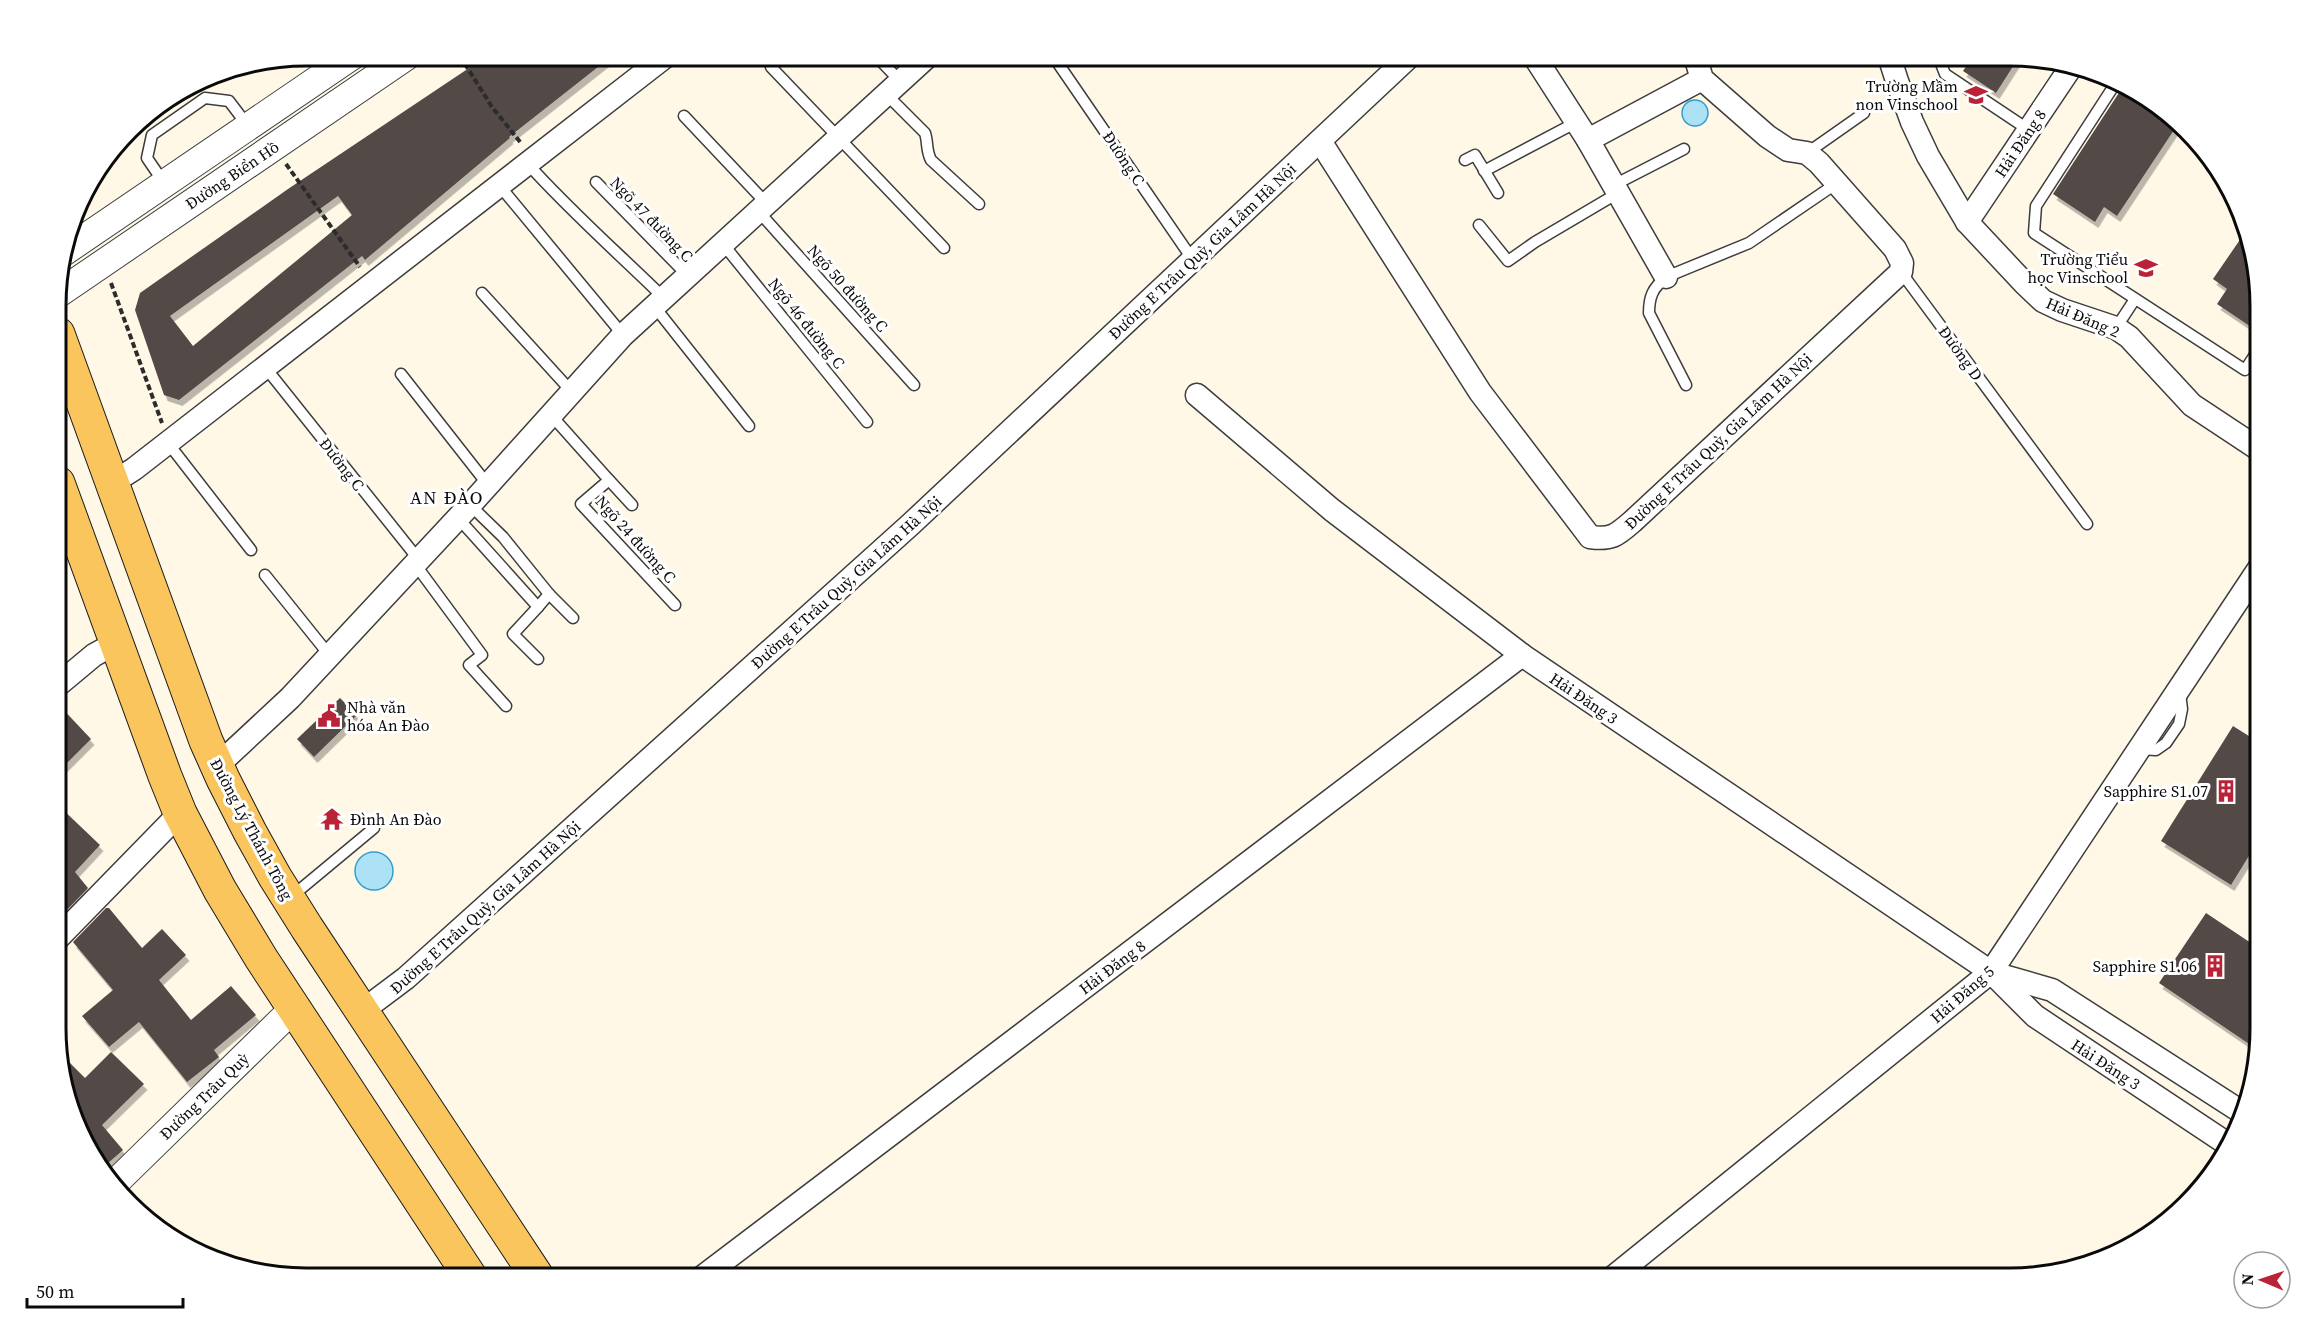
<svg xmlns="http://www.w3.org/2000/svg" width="2316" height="1334" font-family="'Source Serif 4',serif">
  <defs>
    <filter id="shadow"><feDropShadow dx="3.5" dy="6" stdDeviation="0" flood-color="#0004"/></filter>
  </defs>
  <rect width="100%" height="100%" fill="#fff8e7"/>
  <g fill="#ace1f6" stroke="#339ece" stroke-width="1.5">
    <circle cx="1695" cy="113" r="13"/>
    <circle cx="374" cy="871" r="19"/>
  </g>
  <g fill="#534a47" fill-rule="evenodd" filter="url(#shadow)">
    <path d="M487,56H612L509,137L510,138L365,260L362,256L179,400L164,395L135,310L140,293L288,189ZM338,196L352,215L193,346L170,316Z"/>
    <polygon points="1973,56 2010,56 2019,57 1996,93 1963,71"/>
    <polygon points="2124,85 2135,89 2176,127 2117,216 2104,207 2095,222 2053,194"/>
    <polygon points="2248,228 2260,290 2260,333 2217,304 2227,289 2213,279"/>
    <polygon points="340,698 357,715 314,757 297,739"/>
    <polygon points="58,704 91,739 58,772"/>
    <polygon points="2233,726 2260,743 2260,838 2231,885 2161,841"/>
    <polygon points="58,805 100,845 75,872 88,888 62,915 58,910"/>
    <polygon points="106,908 109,908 142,948 162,929 186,955 159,980 191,1020 231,986 256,1015 214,1050 219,1057 187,1082 139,1022 109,1047 82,1016 113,990 73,942"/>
    <polygon points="2206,913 2260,949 2260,1044 2258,1050 2159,983"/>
    <polygon points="58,1051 85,1078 111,1052 144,1084 102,1125 123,1150 107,1164 89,1143 58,1060"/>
  </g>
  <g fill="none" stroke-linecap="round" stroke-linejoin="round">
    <g stroke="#3d3d3d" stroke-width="13">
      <g id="service">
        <polyline points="783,56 771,67 944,248"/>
        <polyline points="876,56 900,81"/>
        <polyline points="1053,56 1193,260"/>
        <polyline points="1938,56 1945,74 2029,130"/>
        <polyline points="2117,81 2036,206 2034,233 2245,370 2260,347"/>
        <path d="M886,94L925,133C928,142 926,151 931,160L979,204"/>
        <polyline points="684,116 767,204"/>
        <polyline points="1807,153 1864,113"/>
        <polyline points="1465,160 1475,155 1498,193"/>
        <path d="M527,163C570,211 618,253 664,298"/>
        <polyline points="1484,171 1577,122"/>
        <polyline points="596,182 688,276"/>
        <polyline points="164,183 147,158 152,135 205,98 229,101 248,126"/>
        <polyline points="499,185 623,335"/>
        <polyline points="1614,185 1684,149"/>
        <polyline points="759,212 914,385"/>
        <polyline points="1479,225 1508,261 1535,242 1618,193"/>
        <polyline points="723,244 867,422"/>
        <polyline points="1901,272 2087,524"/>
        <polyline points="482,293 572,392"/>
        <polyline points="654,306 749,426"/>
        <polyline points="2116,328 2135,299"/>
        <polyline points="265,367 419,560"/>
        <polyline points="401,374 488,485"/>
        <path d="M1686,385L1649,313C1649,296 1653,288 1666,277L1749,243L1837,183"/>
        <polyline points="551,415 609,480 581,504 675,605"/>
        <polyline points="168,443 251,550"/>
        <polyline points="609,480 632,505"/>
        <polyline points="470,505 503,537 549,594"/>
        <polyline points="458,518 538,607 549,594 573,618"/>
        <polyline points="415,564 482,655 469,665 506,706"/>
        <polyline points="265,575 330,656"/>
        <polyline points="538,607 513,634 538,659"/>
        <polyline points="2139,749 2156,750 2166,743 2179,724 2182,709 2180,693"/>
        <polyline points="291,897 374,828"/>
      </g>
    </g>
    <g stroke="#3d3d3d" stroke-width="25">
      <g id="minor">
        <polyline points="1534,56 1588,140 1666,277"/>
        <polyline points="1889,56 1897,81 1912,122 1928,156 1967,222 2025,284 2043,301 2062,310 2116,328 2129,337 2192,405 2260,450"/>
        <polyline points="1588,140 1702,79"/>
        <path d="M1320,141L1480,392L1590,537C1612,540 1617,535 1633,521L1901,272L1902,263L1895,249L1819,163L1807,153L1788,150L1767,136L1702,79L1695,56"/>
        <polyline points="1967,222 2073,64"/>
        <polyline points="1197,395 1332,510 1522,655 1991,972 2035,1016 2229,1145"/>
        <polyline points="112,483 134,469 666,56"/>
        <polyline points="58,685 94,655 116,643"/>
        <polyline points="217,766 290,698 470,505 623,335 928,56"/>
        <polyline points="58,938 180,813"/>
        <polyline points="1993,973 2052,990 2240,1111"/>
        <polyline points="362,1011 406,978 911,524 1410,56"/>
        <polyline points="701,1278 1522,655"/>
        <polyline points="1612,1278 1991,972 2260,567"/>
      </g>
    </g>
    <g stroke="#3d3d3d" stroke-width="29">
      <g id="tertiary">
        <polyline points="64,252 352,56"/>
        <polyline points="58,294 407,56"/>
        <polyline points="115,1183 294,1008"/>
      </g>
    </g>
    <g stroke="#1b1b1b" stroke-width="35">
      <g id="primary">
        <polyline points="58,334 206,741 223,779 250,832 275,877 307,928 538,1278"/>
        <polyline points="58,483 165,776 180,813 220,890 261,958 471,1278"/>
      </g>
    </g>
    <g stroke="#2c2c2c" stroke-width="4" stroke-dasharray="6 3" stroke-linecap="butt">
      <polyline points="460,56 492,107 521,143"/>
      <polyline points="286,164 360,267"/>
      <polyline points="111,283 162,423"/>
    </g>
    <use href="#service" stroke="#fff" stroke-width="10"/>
    <use href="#minor" stroke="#fff" stroke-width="22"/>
    <use href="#tertiary" stroke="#fff" stroke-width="27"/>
    <use href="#primary" stroke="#fac55c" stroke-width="33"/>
  </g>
  <defs>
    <g id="school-bare" transform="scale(1.8)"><path d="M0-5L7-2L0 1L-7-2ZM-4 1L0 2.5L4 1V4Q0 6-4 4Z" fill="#ba2237" stroke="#fff" stroke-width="2.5" paint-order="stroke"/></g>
    <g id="civic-bare" transform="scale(1.8)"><path d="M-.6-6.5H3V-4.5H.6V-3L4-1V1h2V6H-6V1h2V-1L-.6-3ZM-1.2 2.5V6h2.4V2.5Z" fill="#ba2237" stroke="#fff" stroke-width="2.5" paint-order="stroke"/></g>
    <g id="building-bare" transform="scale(1.8)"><path d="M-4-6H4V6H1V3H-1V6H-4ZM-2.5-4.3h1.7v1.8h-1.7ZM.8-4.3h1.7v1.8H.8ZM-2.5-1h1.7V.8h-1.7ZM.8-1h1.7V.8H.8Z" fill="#ba2237" stroke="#fff" stroke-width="2.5" paint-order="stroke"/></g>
    <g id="temple-bare" transform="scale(1.8)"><path d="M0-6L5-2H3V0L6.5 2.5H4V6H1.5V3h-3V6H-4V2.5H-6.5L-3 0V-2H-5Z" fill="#ba2237" stroke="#fff" stroke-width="2.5" paint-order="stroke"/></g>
  </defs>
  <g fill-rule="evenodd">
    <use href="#school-bare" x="1976" y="95"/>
    <use href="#school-bare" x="2146" y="268"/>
    <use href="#civic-bare" x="329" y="716"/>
    <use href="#building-bare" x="2226" y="791"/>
    <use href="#temple-bare" x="332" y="819"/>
    <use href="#building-bare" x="2215" y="966"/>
  </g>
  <g text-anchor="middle" stroke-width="6" stroke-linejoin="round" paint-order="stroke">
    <g font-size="16" fill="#0a0a0a" stroke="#fff" text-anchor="end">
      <text x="1958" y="92">Trường Mầm<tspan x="1958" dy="18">non Vinschool</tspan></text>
      <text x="2128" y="265">Trường Tiểu<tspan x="2128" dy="18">học Vinschool</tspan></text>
      <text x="347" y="713" text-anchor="start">Nhà văn<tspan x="347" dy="18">hóa An Đào</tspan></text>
      <text x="2208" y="797">Sapphire S1.07</text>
      <text x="350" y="825" text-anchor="start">Đình An Đào</text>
      <text x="2197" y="972">Sapphire S1.06</text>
    </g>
    <g font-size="16" fill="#0a0a0a" stroke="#fff">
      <text transform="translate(2020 143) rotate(-56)" y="6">Hải Đăng 8</text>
      <text transform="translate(1124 158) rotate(56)" y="6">Đường C</text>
      <text transform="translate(232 175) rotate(-34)" y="6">Đường Biển Hồ</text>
      <text transform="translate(652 219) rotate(46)" y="6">Ngõ 47 đường C</text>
      <text transform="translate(1202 251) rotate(-43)" y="6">Đường E Trâu Quỳ, Gia Lâm Hà Nội</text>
      <text transform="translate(848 288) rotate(48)" y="6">Ngõ 50 đường C</text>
      <text transform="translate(2083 317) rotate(23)" y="6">Hải Đăng 2</text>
      <text transform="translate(807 323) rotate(51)" y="6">Ngõ 46 đường C</text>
      <text transform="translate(1961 353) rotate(54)" y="6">Đường D</text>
      <text transform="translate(1718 441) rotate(-43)" y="6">Đường E Trâu Quỳ, Gia Lâm Hà Nội</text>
      <text transform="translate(342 464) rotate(52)" y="6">Đường C</text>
      <text transform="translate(636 539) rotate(48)" y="6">Ngõ 24 đường C</text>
      <text transform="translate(846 582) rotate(-42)" y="6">Đường E Trâu Quỳ, Gia Lâm Hà Nội</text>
      <text transform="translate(1584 698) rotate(34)" y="6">Hải Đăng 3</text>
      <text transform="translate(252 829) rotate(62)" y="6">Đường Lý Thánh Tông</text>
      <text transform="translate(485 907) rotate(-42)" y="6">Đường E Trâu Quỳ, Gia Lâm Hà Nội</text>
      <text transform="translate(1112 967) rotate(-37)" y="6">Hải Đăng 8</text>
      <text transform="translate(1962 994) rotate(-41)" y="6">Hải Đăng 5</text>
      <text transform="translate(2106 1064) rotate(33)" y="6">Hải Đăng 3</text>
      <text transform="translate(204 1096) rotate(-44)" y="6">Đường Trâu Quỳ</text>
    </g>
    <g font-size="18" letter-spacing="1.5" fill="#0a0a0a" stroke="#fff">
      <text x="447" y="504">AN ĐÀO</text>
    </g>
  </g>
  <path d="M0 0H2316V1334H0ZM306 66H2010A240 240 0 0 1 2250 306V1028A240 240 0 0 1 2010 1268H306A240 240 0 0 1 66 1028V306A240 240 0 0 1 306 66Z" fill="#fff" fill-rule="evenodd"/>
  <path fill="none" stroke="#0a0a0a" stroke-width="3" d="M306 66H2010A240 240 0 0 1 2250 306V1028A240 240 0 0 1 2010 1268H306A240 240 0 0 1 66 1028V306A240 240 0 0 1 306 66Z"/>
  <g transform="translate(2262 1280) rotate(272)"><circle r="28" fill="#ffffff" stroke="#9d9d9d" stroke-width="1.5"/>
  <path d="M0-4.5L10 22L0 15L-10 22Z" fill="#ba2237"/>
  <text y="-9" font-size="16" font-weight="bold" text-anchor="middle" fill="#0a0a0a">N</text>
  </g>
  <path d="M27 1298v9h156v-9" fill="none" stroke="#0a0a0a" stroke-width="3"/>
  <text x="36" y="1298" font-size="18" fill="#0a0a0a" stroke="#ffffff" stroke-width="4.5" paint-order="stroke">50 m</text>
</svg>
